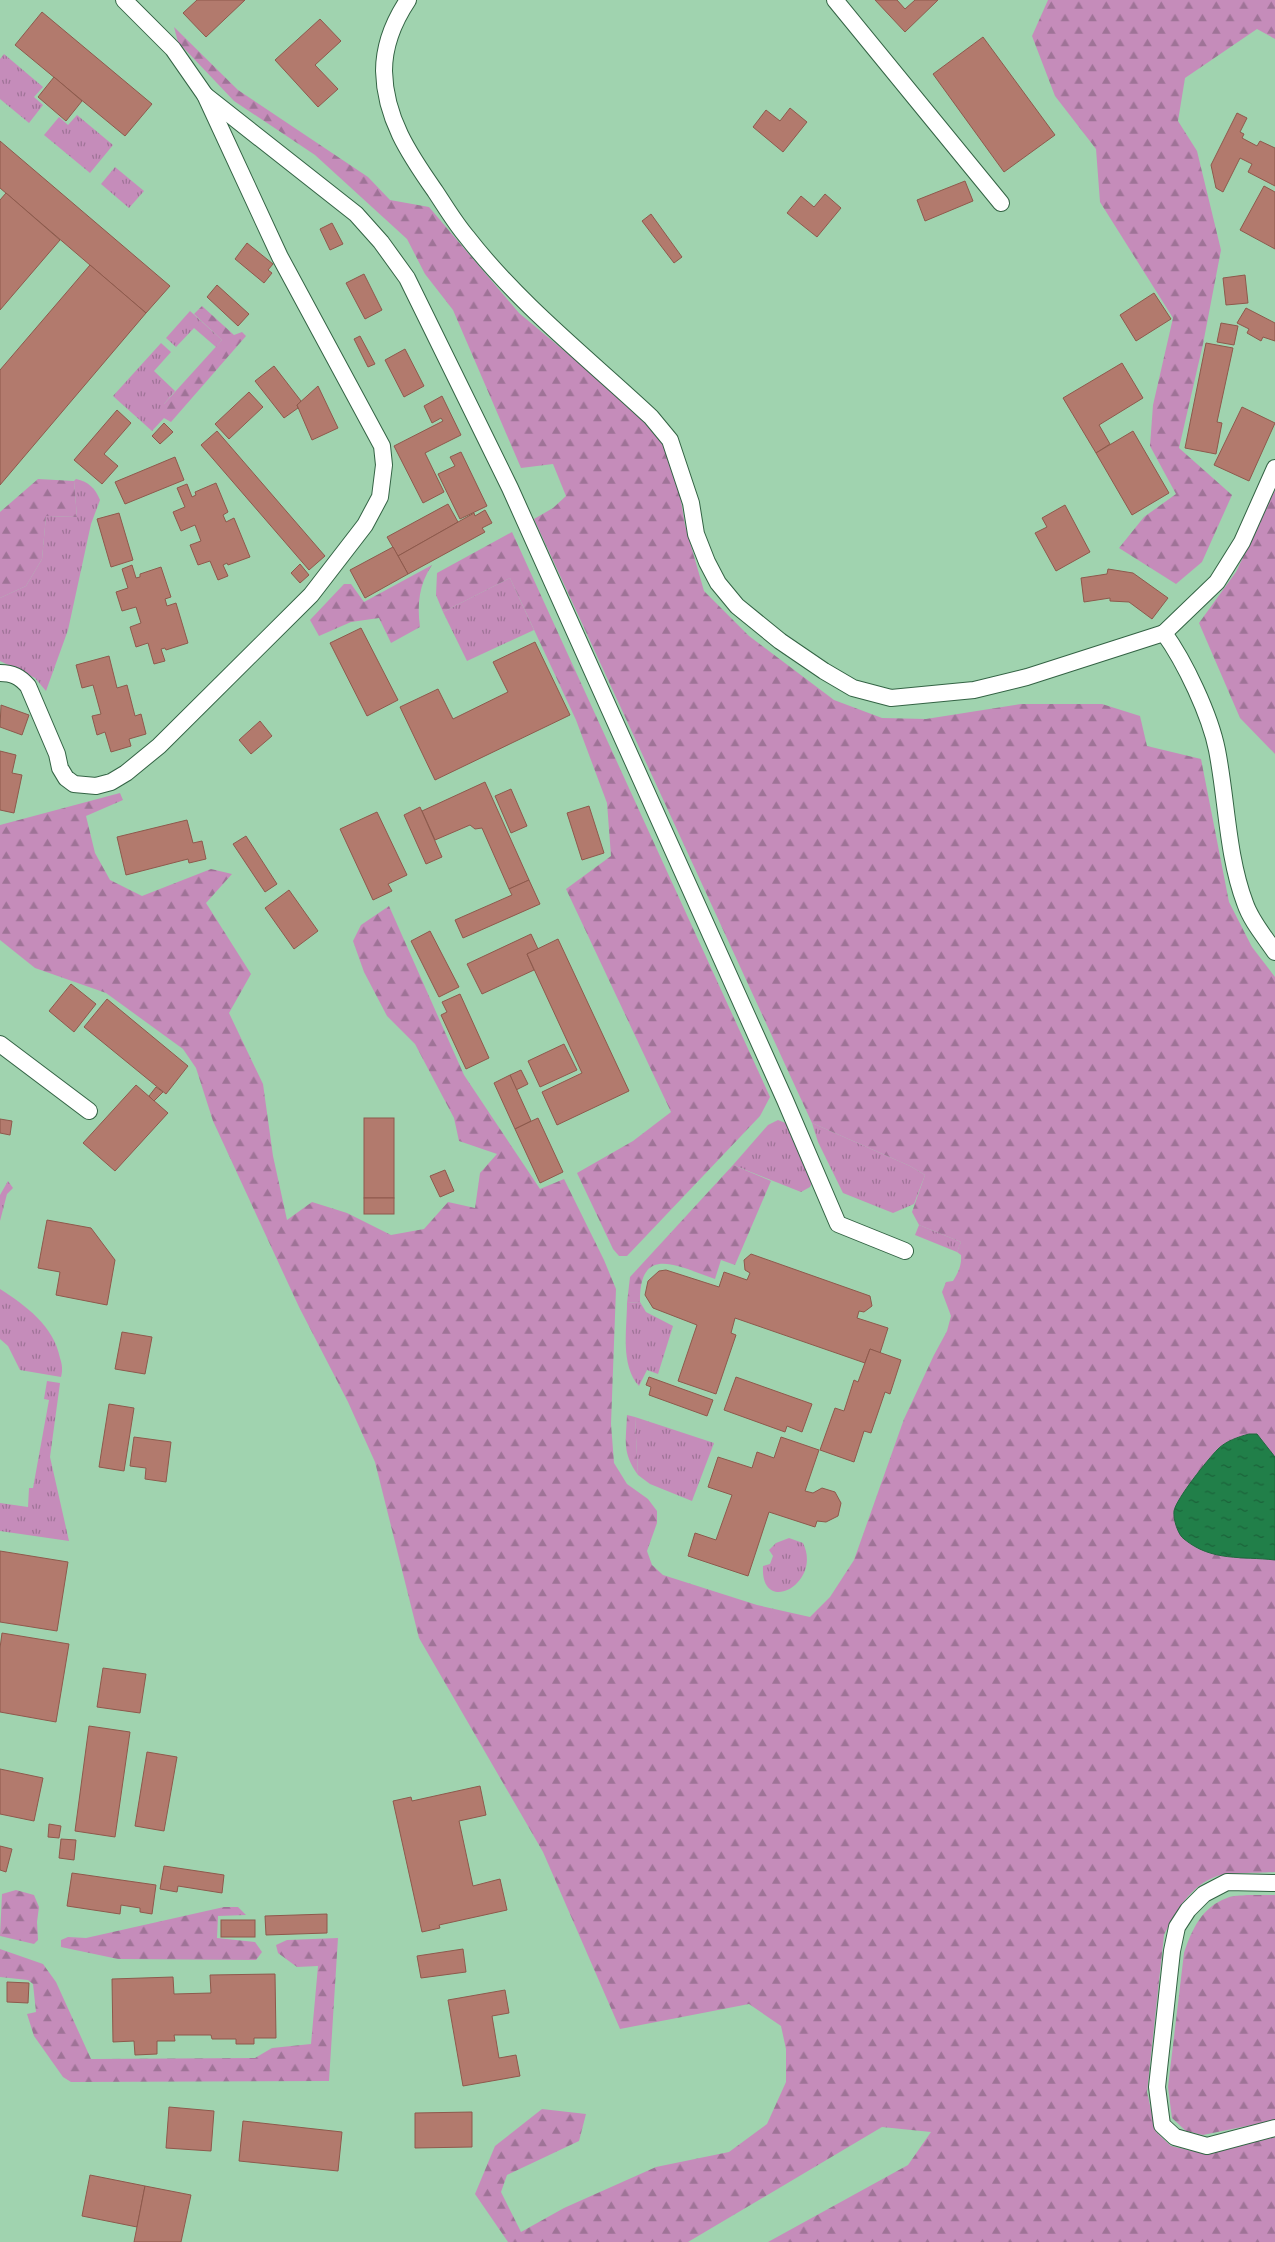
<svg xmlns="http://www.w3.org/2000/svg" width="1275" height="2242" font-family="Roboto,sans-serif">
  <defs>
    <pattern id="grass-tufts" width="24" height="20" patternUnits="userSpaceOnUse" patternTransform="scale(1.25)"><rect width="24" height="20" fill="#c58cba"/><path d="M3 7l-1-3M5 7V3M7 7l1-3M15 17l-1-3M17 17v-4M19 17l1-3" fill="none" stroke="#9f7397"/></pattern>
    <pattern id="forest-firs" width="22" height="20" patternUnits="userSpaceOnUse" patternTransform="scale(1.25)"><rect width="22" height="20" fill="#c58cba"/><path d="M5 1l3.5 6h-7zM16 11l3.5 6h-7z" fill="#9f7397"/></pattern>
    <pattern id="water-ripples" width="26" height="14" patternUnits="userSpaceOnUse" patternTransform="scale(1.25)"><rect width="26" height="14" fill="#217f49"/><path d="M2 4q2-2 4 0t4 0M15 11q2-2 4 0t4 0" fill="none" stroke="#1b633a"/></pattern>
  </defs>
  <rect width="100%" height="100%" fill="#a0d3af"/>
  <g fill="url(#grass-tufts)">
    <polygon points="4,54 43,87 34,97 43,105 29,123 0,99 0,59"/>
    <polygon points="77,115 113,145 90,173 44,135 59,117 68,125"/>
    <polygon points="115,167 144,191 129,208 101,184"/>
    <polygon points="190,311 222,340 216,347 194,328 176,347 166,338"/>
    <polygon points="161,343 171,352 154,371 175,391 164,404 164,418 152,431 113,396"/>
    <path d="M76,479C89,482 95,488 100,500L91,524L68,630L46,691L35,678L0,661V598L26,586L42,559L46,516L77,517L74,481Z"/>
    <polygon points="510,578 534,630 467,661 443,612"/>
    <polygon points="778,1120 788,1124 813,1181 810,1187 801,1192 733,1165 768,1125"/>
    <polygon points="812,1123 910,1166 925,1175 914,1204 893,1213 843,1193 818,1142"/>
    <polygon points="8,1181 13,1188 7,1194 0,1221 0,1195"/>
    <polygon points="919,1225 961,1242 957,1252 915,1235"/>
    <path d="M0,1289C25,1305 54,1326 60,1358C62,1364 63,1370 61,1377L20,1370L8,1346L0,1339Z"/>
    <path d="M640,1302L646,1312L673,1326L658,1374L647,1370L639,1386C620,1365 627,1329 627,1303Z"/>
    <polygon points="47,1381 60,1383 50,1457 69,1541 0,1531 0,1503 28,1507 29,1488 33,1488 49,1400 44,1399"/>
    <polygon points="635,1417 714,1443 692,1501 650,1484 638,1475"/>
    <path d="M789,1538L803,1543C823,1584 760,1617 763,1566L770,1564L773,1556L769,1550L776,1543Z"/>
  </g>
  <g fill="url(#forest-firs)">
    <polygon points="1048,0 1275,0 1275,39 1257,29 1185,78 1178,121 1197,151 1221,250 1203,344 1179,448 1232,495 1202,562 1176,584 1119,548 1144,517 1176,494 1150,446 1153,405 1173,318 1100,202 1096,149 1055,96 1032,36"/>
    <path d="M174,27L238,90L368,177L390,200L429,207L519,313L629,405L662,443L678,483L685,525L704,591L749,636L834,700L882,718L926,719L1021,704H1102L1140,716L1147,746L1201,759L1229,902L1252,947L1275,977V1872C1260,1873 1230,1872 1217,1876C1191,1885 1175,1912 1164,1935L1147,2092L1156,2132L1171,2146L1205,2154L1275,2137V2242H768L908,2165L931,2132L882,2127L688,2242H508L475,2194L495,2146L542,2109L586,2114L579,2141L507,2175L501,2192L521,2232L564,2208L656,2167L729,2152L767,2124L786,2082V2049L781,2026L749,2004L620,2029L543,1852L419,1638L375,1462L348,1402L299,1307L213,1121L196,1068L183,1049L106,993L35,968L0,940V825L120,793L123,800L86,816L95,853L110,880L142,896L211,869L232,874L206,903L251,974L229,1013L263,1084L273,1156L287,1220L312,1202L347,1213L391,1235L424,1229L448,1202L475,1208L480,1173L497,1154L459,1141L454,1118L415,1044L387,1016L364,972L353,941L361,925L389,906L464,1075L540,1189L564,1179L604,1260L616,1289L611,1424L614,1463L627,1484L648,1499L657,1511V1523L647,1551L652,1565L663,1575L757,1605L810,1617L830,1597L854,1560L904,1419L934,1355L947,1331L951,1316L942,1292L946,1282L953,1281C958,1273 962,1265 961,1255L957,1252L961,1242L919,1225L912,1212L925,1175L910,1166L812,1123L534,519L553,508L566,496L553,464L521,468L453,310L425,274L407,239L315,155L234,101L178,42Z"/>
    <polygon points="202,306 234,335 242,332 246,336 171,422 164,418 164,404 222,340 194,314"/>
    <polygon points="38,479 74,481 77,517 46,516 42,559 26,586 0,598 0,512"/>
    <polygon points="1275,490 1275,754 1240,718 1199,623 1236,572"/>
    <polygon points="512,532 770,1097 760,1116 627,1256 619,1256 613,1249 577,1173 633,1141 671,1112 566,889 611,856 607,803 576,720 510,578 443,612 436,595 437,573"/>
    <path d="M432,565C419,584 417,604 420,627L391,643L379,618L351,622L319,636L310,620L344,584H351L364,602Z"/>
    <path d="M733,1165L771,1181L735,1265L721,1260L715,1279C679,1267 639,1243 640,1302L627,1303L630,1277Z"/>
    <path d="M627,1415L635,1417L638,1475C622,1452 626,1442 627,1415Z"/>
    <polygon points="16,1890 34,1895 39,1907 37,1922 38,1940 34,1944 0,1936 2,1894"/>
    <path d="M1247,1895H1275V2120L1203,2135L1186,2131L1172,2118L1168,2087L1184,1953C1192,1929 1202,1907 1227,1898C1233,1895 1241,1896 1247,1895Z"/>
    <polygon points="224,1907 238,1907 246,1915 218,1916 217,1938 255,1942 262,1952 256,1960 118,1959 61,1947 61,1940 68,1937 86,1938"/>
    <polygon points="338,1938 329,2081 71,2082 63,2077 34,2036 27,2014 36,2012 33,1984 28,1980 0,1977 0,1949 43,1964 56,1982 91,2059 255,2058 272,2048 311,2044 318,1966 297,1967 278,1953 276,1945 287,1940"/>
  </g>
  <path fill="url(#water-ripples)" stroke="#20683e" d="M1249,1434H1257L1275,1457V1560C1242,1556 1212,1562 1184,1539C1178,1535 1173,1519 1174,1511C1176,1499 1208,1459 1218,1449C1226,1441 1238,1437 1249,1434Z"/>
  <g fill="#b27a6d" stroke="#8e594c">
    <polygon points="197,0 245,0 206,37 183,13"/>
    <polygon points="875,0 897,0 905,9 915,0 938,0 905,32"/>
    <polygon points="42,12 152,104 125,136 15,45"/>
    <polygon points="320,19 341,41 315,65 338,89 318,107 275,60"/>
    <polygon points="983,37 1055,135 1004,172 933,74"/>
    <polygon points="54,77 82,101 66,121 38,97"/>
    <polygon points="790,108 807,122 783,152 753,127 766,110 780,121"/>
    <polygon points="1237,113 1247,118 1240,132 1244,134 1242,138 1257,146 1260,141 1275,148 1275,186 1248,172 1252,164 1240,158 1223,192 1216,188 1211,165"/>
    <polygon points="0,141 170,286 146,313 0,188"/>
    <polygon points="965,181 973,201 925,221 917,200"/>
    <polygon points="1264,186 1275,192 1275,249 1240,230"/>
    <polygon points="6,193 60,240 0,310 0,200"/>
    <polygon points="825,194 841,208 817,237 787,213 801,196 814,207"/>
    <polygon points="651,214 682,257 674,263 642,221"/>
    <polygon points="332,223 343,244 330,250 320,229"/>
    <polygon points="247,243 273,264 268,270 272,273 264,283 235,259"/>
    <polygon points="90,265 146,313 0,485 0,370"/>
    <polygon points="364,274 382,310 365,319 346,283"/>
    <polygon points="1245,275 1248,303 1226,305 1223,278"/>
    <polygon points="217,285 249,314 238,326 207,297"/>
    <polygon points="1154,293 1171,319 1136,341 1120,315"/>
    <polygon points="1246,308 1275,323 1275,341 1263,337 1261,341 1247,333 1249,329 1237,323"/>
    <polygon points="1221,323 1238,326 1234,345 1217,342"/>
    <polygon points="360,336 375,364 368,367 354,339"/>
    <polygon points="1206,343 1233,348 1217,422 1222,423 1216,454 1185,448"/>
    <polygon points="405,349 424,386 404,397 385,360"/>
    <polygon points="1122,363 1143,398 1099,425 1110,444 1096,453 1063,398"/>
    <polygon points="274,366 301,401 297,405 298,408 284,418 255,381"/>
    <polygon points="318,386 338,428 312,440 297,405"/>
    <polygon points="249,392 263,407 229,439 215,424"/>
    <polygon points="442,396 461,435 425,453 444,492 423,503 394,446 443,421 441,418 432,423 424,406"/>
    <polygon points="1242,407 1275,423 1249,481 1214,465"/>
    <polygon points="117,410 131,423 104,454 118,466 102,484 74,460"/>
    <polygon points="164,423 173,432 160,444 152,436"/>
    <polygon points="217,431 325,556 309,570 201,445"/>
    <polygon points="1133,431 1169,493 1132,515 1096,453"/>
    <polygon points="461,452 487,506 460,519 438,474 455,466 450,457"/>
    <polygon points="175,457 184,480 125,504 115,482"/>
    <polygon points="216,483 228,512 223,515 226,522 234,518 250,557 228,565 227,563 223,565 228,576 218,580 210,561 198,565 190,545 201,541 195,525 181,531 173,512 185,507 177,488 187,484 192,497 196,495 195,492"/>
    <polygon points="448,504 458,522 398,556 387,537"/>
    <polygon points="1065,505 1090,552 1056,571 1035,533 1047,527 1042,518"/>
    <polygon points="485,510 492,523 482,528 485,532 408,574 398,556 474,513 475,516"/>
    <polygon points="119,513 133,560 111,567 97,519"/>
    <polygon points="393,547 408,574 365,598 350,570"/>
    <polygon points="300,564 309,575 300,583 291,573"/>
    <polygon points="132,565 136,578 140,577 140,574 161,567 171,597 165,599 167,606 176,603 188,643 166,650 165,648 161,649 165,661 154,664 148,643 136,647 130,627 141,623 136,607 122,611 116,592 128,588 122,569"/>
    <polygon points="1108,569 1133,573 1168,598 1152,619 1129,602 1110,601 1110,598 1084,602 1081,578 1107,574"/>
    <polygon points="361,628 398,700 367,716 330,643"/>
    <polygon points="535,642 570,715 435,780 400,707 438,689 453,719 508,692 493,662"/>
    <polygon points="109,656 117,688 127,685 135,716 141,714 146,734 129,739 131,746 111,752 105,732 97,735 92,716 101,714 93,685 82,688 76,665"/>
    <polygon points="1,705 29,715 22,735 0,727"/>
    <polygon points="260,721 272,736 251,754 239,740"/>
    <polygon points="0,751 16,755 12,773 22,775 14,813 0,810"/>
    <polygon points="485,782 529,880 509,889 482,828 475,829 470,825 435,840 422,811"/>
    <polygon points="511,789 527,826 511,833 495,796"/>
    <polygon points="589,806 604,853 582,860 567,813"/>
    <polygon points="420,807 442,857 426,864 404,815"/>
    <polygon points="377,812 407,875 388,884 392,891 373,900 340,829"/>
    <polygon points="187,820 193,843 202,841 206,859 189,863 188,859 126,875 117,837"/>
    <polygon points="246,836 277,884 265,892 233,844"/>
    <polygon points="529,880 540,904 463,938 455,920 512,895 509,889"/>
    <polygon points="289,890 318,931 294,949 265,908"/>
    <polygon points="430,931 459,987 439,997 411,941"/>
    <polygon points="531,934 538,949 527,954 534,970 482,994 467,964"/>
    <polygon points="558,939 629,1091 557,1125 542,1092 582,1073 527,954"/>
    <polygon points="71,984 96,1004 74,1032 49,1011"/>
    <polygon points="460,994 489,1058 466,1069 441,1015 447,1012 442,1002"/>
    <polygon points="107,999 188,1066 166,1094 84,1027"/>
    <polygon points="564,1044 577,1070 540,1087 528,1061"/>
    <polygon points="521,1070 528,1084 516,1090 510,1075"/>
    <polygon points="510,1075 531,1121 515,1129 494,1083"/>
    <polygon points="136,1085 168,1113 115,1171 83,1143"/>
    <polygon points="156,1087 163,1092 154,1101 149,1096"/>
    <rect x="364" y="1118" width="30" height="80"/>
    <polygon points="538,1118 563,1172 540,1183 515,1129"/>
    <polygon points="0,1119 12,1121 10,1135 0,1133"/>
    <polygon points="445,1170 454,1191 440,1197 430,1176"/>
    <rect x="364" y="1198" width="30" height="16"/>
    <polygon points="47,1220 91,1228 115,1260 107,1305 56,1295 60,1272 38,1268"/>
    <polygon points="751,1254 870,1296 872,1306 864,1312 859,1311 857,1318 888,1328 880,1353 870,1349 865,1363 735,1318 731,1333 736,1335 716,1394 678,1381 697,1325 653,1308 645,1295 648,1281 659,1271 666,1270 719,1287 724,1272 747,1280 750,1273 745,1270 744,1260"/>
    <polygon points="122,1332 152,1337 145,1374 115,1369"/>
    <polygon points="870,1349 901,1360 890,1394 885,1392 871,1433 864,1431 854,1462 820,1450 835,1408 844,1411 854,1380 858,1382"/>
    <polygon points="649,1377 713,1400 707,1416 649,1395 651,1387 646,1385"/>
    <polygon points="736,1377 812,1404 802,1432 787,1426 785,1432 724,1410"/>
    <polygon points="109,1404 134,1408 124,1471 99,1467"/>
    <polygon points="134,1437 171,1442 166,1482 145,1479 146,1468 130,1466"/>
    <polygon points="781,1437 819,1450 805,1491 813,1493 822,1488 835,1492 841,1503 838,1516 826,1522 817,1521 815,1527 769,1512 748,1576 688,1556 695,1533 716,1540 732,1495 708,1487 718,1457 752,1468 757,1452 774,1458"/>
    <polygon points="0,1551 68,1562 57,1631 0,1622"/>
    <polygon points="2,1633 69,1644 56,1722 0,1712 0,1648"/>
    <polygon points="103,1668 146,1674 140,1713 97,1707"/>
    <polygon points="89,1726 130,1732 115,1837 75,1831"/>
    <polygon points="147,1752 177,1757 164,1831 135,1826"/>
    <polygon points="0,1769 43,1778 34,1821 0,1814"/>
    <polygon points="480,1786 486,1815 459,1821 473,1886 500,1879 507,1910 439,1925 440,1928 422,1932 393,1801 411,1797 412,1801"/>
    <polygon points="49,1824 61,1826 59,1838 48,1837"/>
    <polygon points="61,1839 76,1840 74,1860 59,1858"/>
    <polygon points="0,1846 12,1849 6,1872 0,1870"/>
    <polygon points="164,1866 224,1875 222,1893 178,1886 177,1892 160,1889"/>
    <polygon points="72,1873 156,1885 152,1914 140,1912 140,1908 121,1905 120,1914 67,1906"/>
    <polygon points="327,1914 327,1933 266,1935 265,1916"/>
    <rect x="221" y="1920" width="34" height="17"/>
    <polygon points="463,1949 466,1972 421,1978 417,1956"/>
    <polygon points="275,1974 276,2038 254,2038 254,2044 236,2044 236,2039 212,2039 211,2035 174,2035 175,2041 157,2041 157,2054 135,2055 134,2041 113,2042 112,1979 173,1977 174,1994 211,1993 210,1975"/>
    <polygon points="7,1982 29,1983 28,2003 7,2002"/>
    <polygon points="505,1990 509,2013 492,2016 499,2058 516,2055 520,2076 463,2086 448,2000"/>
    <polygon points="169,2107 214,2111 211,2151 166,2148"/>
    <polygon points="472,2112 472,2147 415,2148 415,2113"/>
    <polygon points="243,2121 342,2132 338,2171 239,2161"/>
    <polygon points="90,2175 145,2186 137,2227 82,2216"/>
    <polygon points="145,2186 191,2195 181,2242 134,2242"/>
  </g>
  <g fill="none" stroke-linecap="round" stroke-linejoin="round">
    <g stroke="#336344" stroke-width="18">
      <g id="street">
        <path d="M408,0C394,21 384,45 384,71C385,118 409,154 435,191C445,206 455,223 467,237C519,304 589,359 651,417L670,440L691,503L696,534L707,562L718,583L737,606L780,641L824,671L853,688L891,698L974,690L1027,677L1164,633C1185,662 1210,715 1217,750C1227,801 1227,855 1245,903C1251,921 1265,937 1275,952"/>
        <polyline points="835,0 1001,203"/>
        <polyline points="205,95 356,214 381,242 407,278 510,488 785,1100 838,1224 905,1251"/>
        <polyline points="1164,633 1217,582 1242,542 1275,468"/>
        <path d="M0,673C13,673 20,677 28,686L57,754L60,768L66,778L74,784L96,786L111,782L126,773L159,746L311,595L365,525L380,497L384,465L382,446L280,257L205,95L173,49L124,0"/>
        <polyline points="0,1044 89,1111"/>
        <polyline points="1275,1883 1227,1882 1204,1894 1188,1910 1177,1927 1172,1951 1157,2087 1162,2125 1175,2137 1207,2146 1275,2128"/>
      </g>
    </g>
    <use href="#street" stroke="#fff" stroke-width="16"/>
  </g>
</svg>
